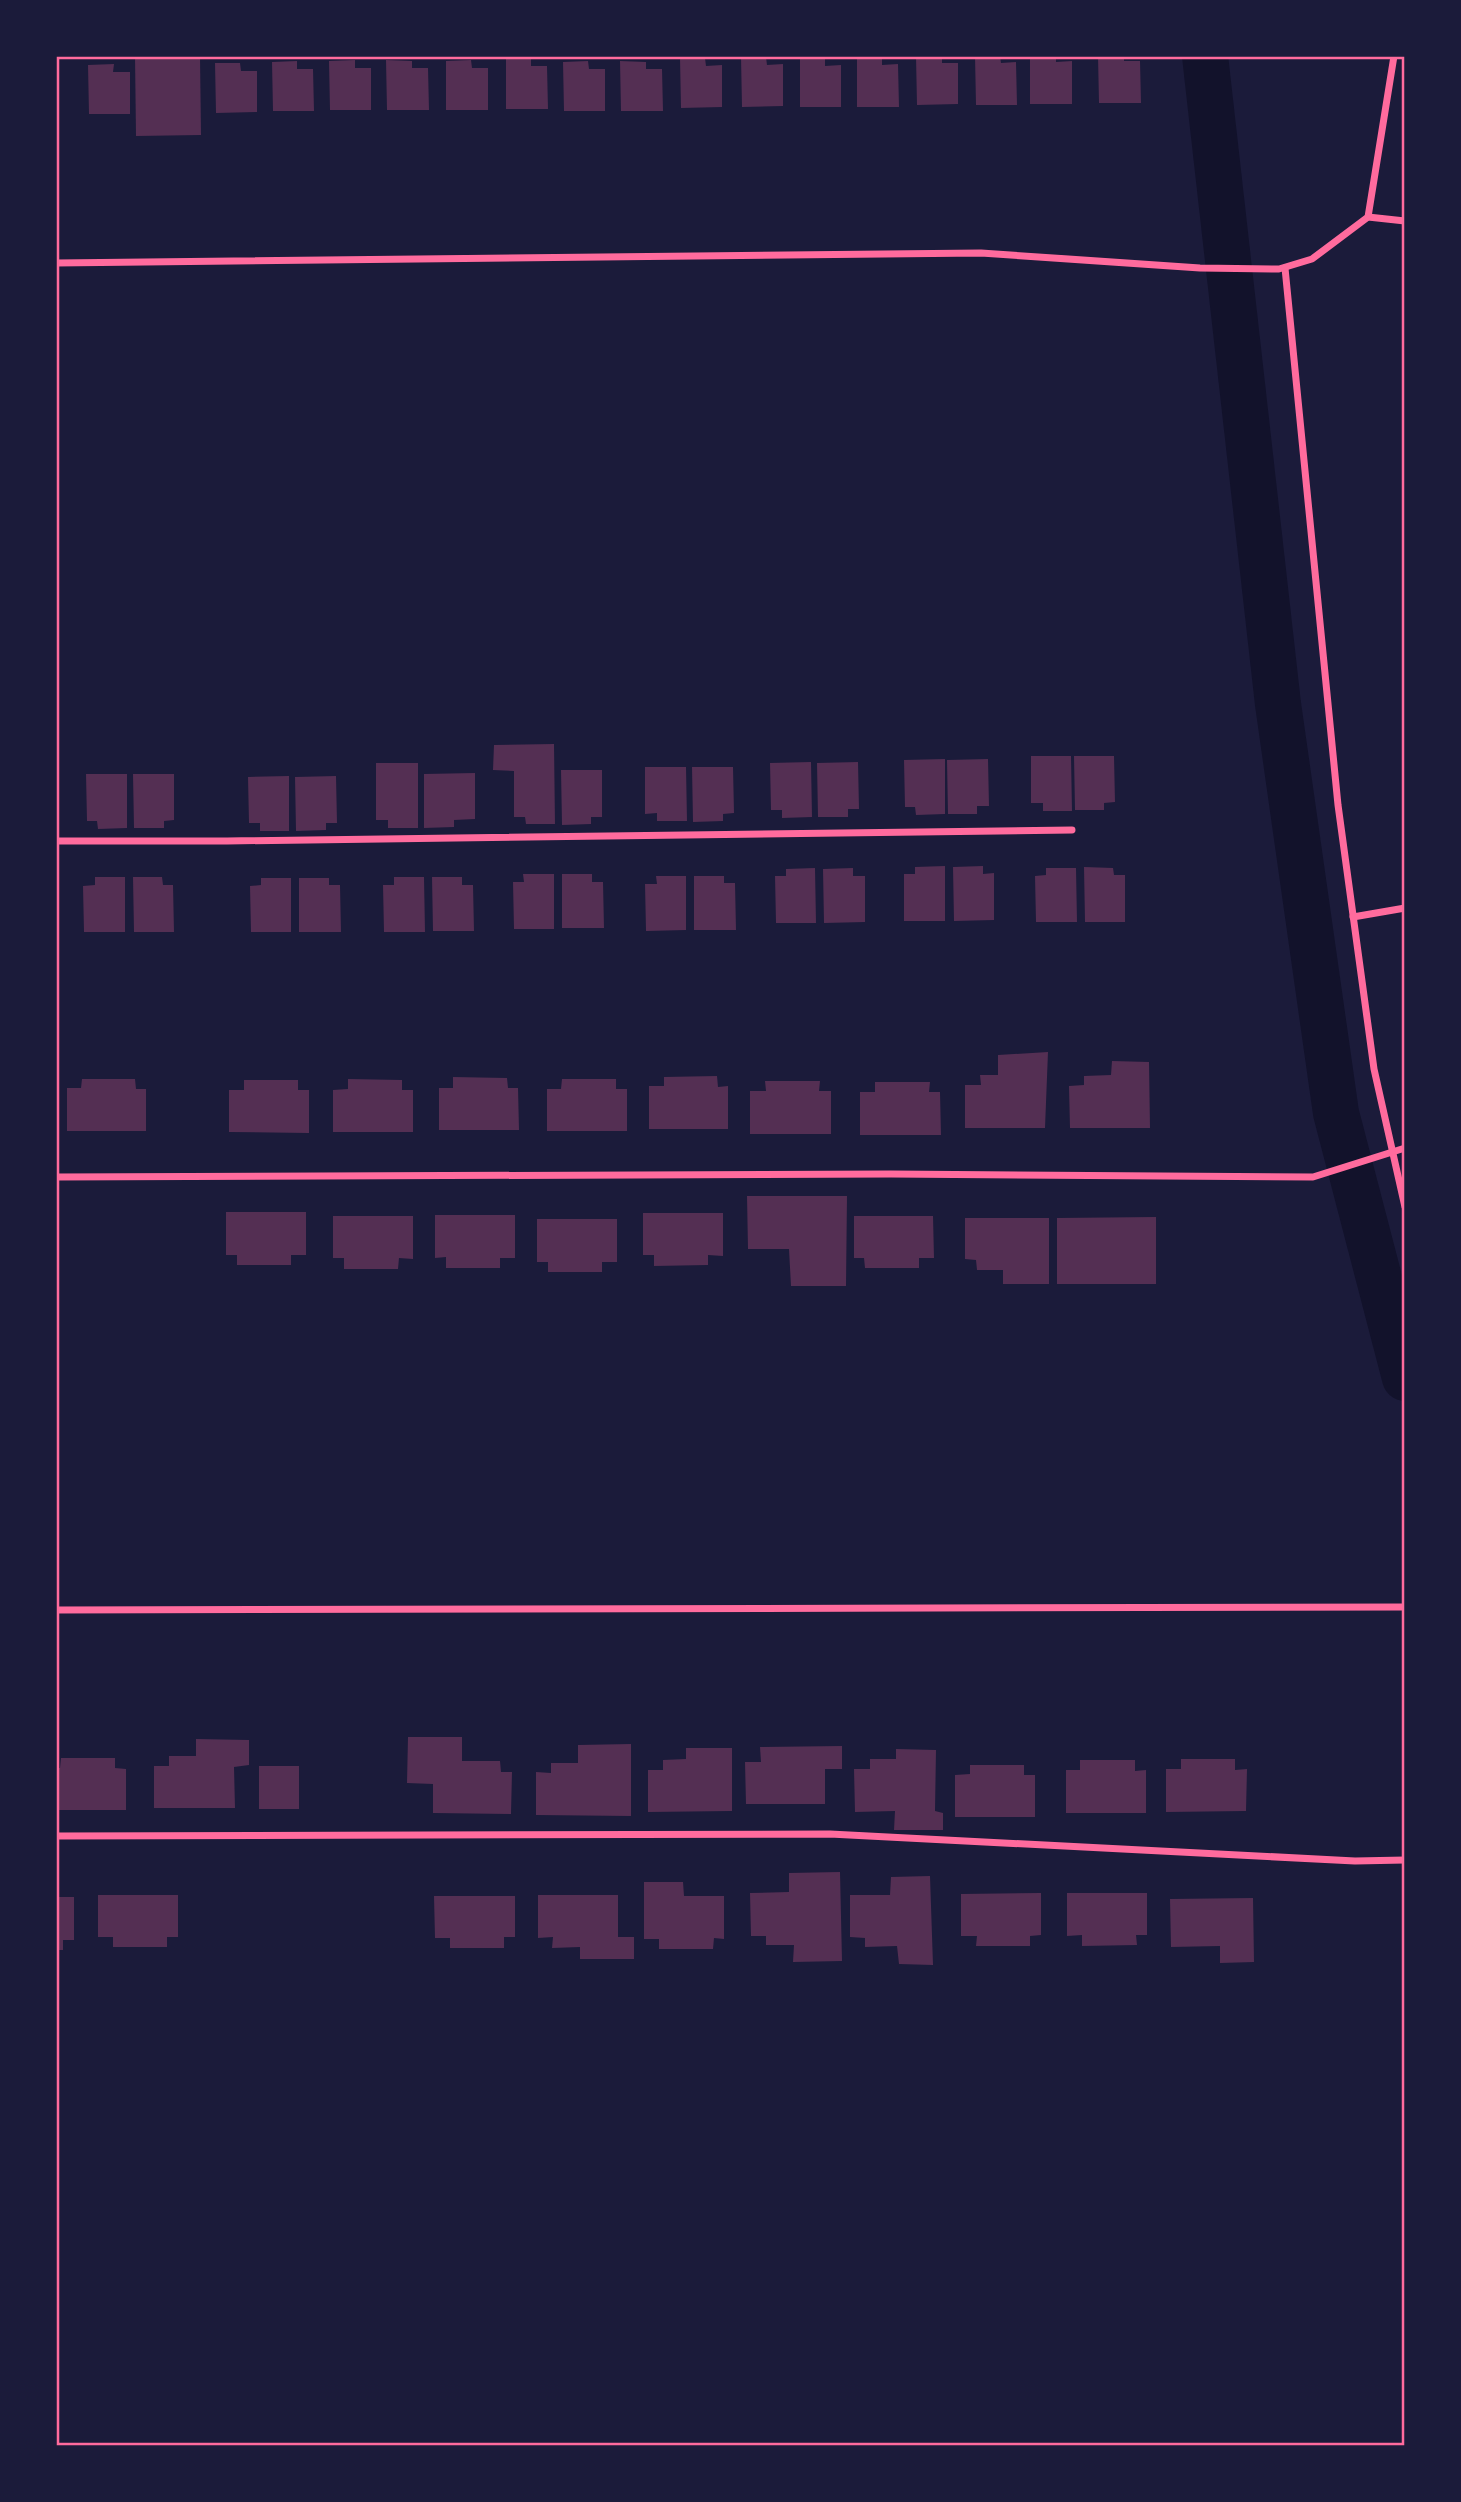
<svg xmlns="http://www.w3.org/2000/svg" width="1461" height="2502" font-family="Roboto,sans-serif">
  <rect width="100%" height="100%" fill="#1b1b3a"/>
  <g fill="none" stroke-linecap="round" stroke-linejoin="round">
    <polyline stroke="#12122b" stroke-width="46" points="1205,56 1278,704 1336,1113 1405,1378"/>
  </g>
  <g fill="#542f53">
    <polygon points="135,56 200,56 201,135 136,136"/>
    <polygon points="916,56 942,56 942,63 958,63 958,104 917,105"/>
    <polygon points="975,56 1000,56 1001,63 1016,62 1017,105 976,105"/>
    <polygon points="1030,56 1056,56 1056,62 1072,61 1072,104 1030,104"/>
    <polygon points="1098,56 1124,56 1124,61 1140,61 1141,103 1099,103"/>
    <polygon points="741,57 766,57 767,65 783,64 783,106 742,107"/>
    <polygon points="800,57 825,58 825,66 841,65 841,107 800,107"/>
    <polygon points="857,57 882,57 882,65 898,64 899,107 857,107"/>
    <polygon points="531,58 531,66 547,66 548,109 506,109 506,59"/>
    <polygon points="680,58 705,58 706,66 722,65 722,107 681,108"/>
    <polygon points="355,60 355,68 371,68 371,110 330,110 329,61"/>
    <polygon points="386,60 412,61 412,68 428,68 429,110 387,110"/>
    <polygon points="471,60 472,68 488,68 488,110 446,110 446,61"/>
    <polygon points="297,61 297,69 313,69 314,111 273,111 272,62"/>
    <polygon points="588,61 589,69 605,69 605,111 564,111 563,62"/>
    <polygon points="620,61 646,62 646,69 662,69 663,111 621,111"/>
    <polygon points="215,63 240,63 241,71 257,71 257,112 216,113"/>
    <polygon points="114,64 113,72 130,72 130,114 89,114 88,65"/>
    <polygon points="554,744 555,824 526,824 525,817 514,817 514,771 493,770 494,745"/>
    <polygon points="1031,756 1071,756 1072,811 1043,811 1043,803 1031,803"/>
    <polygon points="1074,756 1114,756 1115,802 1104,803 1104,810 1075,810"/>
    <polygon points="945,759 945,814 916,815 915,807 905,807 904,760"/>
    <polygon points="988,759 989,806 977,806 977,814 948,814 947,760"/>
    <polygon points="811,762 812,817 782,818 782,810 771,810 770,763"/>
    <polygon points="858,762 859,809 848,809 848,817 818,817 817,763"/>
    <polygon points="376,763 418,763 418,828 388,828 388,820 376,820"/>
    <polygon points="645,767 686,767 687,821 657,821 657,813 645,814"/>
    <polygon points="692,767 733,767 734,813 723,814 723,821 693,822"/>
    <polygon points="561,770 602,770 602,817 591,817 591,824 562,825"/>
    <polygon points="475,773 475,819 454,820 454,827 424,828 424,774"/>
    <polygon points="86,774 127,774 127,828 98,829 97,821 87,821"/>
    <polygon points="133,774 174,774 174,820 164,821 164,828 134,828"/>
    <polygon points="289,776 289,831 260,831 260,823 249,823 248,777"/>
    <polygon points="336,776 337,823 326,823 326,830 296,831 295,777"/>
    <polygon points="945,866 945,921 904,921 904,874 915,874 915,867"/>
    <polygon points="983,866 983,874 994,873 994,920 954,921 953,867"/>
    <polygon points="1084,867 1113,868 1114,875 1125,875 1125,922 1085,922"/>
    <polygon points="815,868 816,923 776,923 775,876 786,876 786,869"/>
    <polygon points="853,868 853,876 865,876 865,922 824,923 823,869"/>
    <polygon points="1046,868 1076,868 1077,922 1036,922 1035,876 1046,875"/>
    <polygon points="523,874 554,874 554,929 514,929 513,882 524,882"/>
    <polygon points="562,874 592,874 592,882 603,882 604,928 562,928"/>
    <polygon points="656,876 686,876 686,930 646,931 645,884 657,884"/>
    <polygon points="694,876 724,876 724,883 735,883 736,930 694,930"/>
    <polygon points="95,877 125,877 125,932 84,932 83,886 95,885"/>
    <polygon points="133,877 162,877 163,885 173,885 174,932 134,932"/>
    <polygon points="394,877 424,877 425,932 384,932 383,885 394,885"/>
    <polygon points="432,877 462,877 462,885 473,885 474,931 433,931"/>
    <polygon points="261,878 291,878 291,932 251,932 250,886 261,885"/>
    <polygon points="299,878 329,878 329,885 340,885 341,932 299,932"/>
    <polygon points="1048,1052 1045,1128 965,1128 965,1085 981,1085 980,1075 998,1075 998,1055"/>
    <polygon points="1112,1061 1149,1062 1150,1128 1070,1128 1069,1086 1084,1085 1084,1076 1111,1075"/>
    <polygon points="717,1076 718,1087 728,1086 728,1129 649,1129 649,1086 664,1086 664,1077"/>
    <polygon points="453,1077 507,1078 508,1088 518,1088 519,1130 439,1130 439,1088 453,1088"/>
    <polygon points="82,1079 135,1079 136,1089 146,1089 146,1131 67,1131 67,1088 81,1088"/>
    <polygon points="348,1079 402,1080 402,1090 413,1090 413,1132 333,1132 333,1090 348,1089"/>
    <polygon points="562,1079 616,1079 616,1089 627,1089 627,1131 547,1131 547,1089 561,1089"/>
    <polygon points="244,1080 298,1080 298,1090 309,1090 309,1133 229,1132 229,1090 244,1090"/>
    <polygon points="765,1081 820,1081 819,1091 831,1091 831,1134 750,1134 750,1091 766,1091"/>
    <polygon points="875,1082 930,1082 929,1092 940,1092 941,1135 860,1135 860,1092 875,1092"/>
    <polygon points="747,1196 847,1196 846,1286 791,1286 789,1249 748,1249"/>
    <polygon points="226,1212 306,1212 306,1255 291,1255 291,1265 237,1265 237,1255 226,1255"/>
    <polygon points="643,1213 723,1213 723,1256 708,1255 708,1265 654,1266 654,1255 643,1255"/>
    <polygon points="435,1215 515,1215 515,1258 500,1258 500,1268 446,1268 446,1257 435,1258"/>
    <polygon points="333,1216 413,1216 413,1259 399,1258 398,1269 344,1269 344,1258 333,1258"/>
    <polygon points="854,1216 933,1216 934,1258 919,1258 919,1268 865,1268 864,1258 854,1258"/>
    <polygon points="1156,1217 1156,1284 1057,1284 1057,1218"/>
    <polygon points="965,1218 1049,1218 1049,1284 1003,1284 1003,1270 977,1270 976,1260 965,1259"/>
    <polygon points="537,1219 617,1219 617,1262 602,1262 602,1272 548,1272 548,1262 537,1262"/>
    <polygon points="408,1737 462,1737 462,1761 500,1761 501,1772 512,1772 511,1814 433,1813 433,1784 407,1783"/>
    <polygon points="196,1739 249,1740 249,1765 234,1767 235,1808 154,1808 154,1766 169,1766 169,1756 196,1756"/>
    <polygon points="631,1744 631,1816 536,1815 536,1772 551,1773 551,1763 578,1763 578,1745"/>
    <polygon points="842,1746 842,1769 825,1769 825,1804 746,1804 745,1762 761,1762 760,1747"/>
    <polygon points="686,1748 732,1748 732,1811 648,1812 648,1770 663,1770 663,1760 686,1759"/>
    <polygon points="896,1749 936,1750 935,1811 943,1813 943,1830 894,1830 895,1811 855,1812 854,1769 870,1769 870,1759 896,1759"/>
    <polygon points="61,1758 115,1758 115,1768 126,1769 126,1810 56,1810 56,1768 60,1768"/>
    <polygon points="1181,1759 1235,1759 1235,1770 1247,1769 1246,1811 1166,1812 1166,1769 1181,1769"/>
    <polygon points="1080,1760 1135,1760 1135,1771 1146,1770 1146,1813 1066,1813 1066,1770 1080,1770"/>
    <polygon points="970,1765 1024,1765 1024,1775 1035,1775 1035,1817 955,1817 955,1775 970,1774"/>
    <rect x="259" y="1766" width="40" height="43"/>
    <polygon points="840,1872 842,1961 793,1962 794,1945 766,1945 766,1936 751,1936 750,1893 789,1892 789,1873"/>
    <polygon points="930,1876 933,1965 899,1964 897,1946 865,1947 865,1938 850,1937 850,1895 890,1895 891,1877"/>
    <polygon points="644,1882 683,1882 684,1896 724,1896 724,1939 714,1938 713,1949 659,1949 659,1939 644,1939"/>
    <polygon points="1041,1893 1041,1935 1030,1936 1030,1946 976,1946 977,1936 961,1936 961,1894"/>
    <polygon points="1067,1893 1147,1893 1147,1935 1136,1935 1137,1945 1082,1946 1082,1935 1067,1936"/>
    <polygon points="98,1895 178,1895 178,1937 167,1937 167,1947 113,1947 113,1937 98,1937"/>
    <polygon points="538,1895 618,1895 618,1937 634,1937 634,1959 580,1959 580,1947 552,1948 553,1937 538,1938"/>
    <polygon points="434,1896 515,1896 515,1937 504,1937 504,1948 450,1948 450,1938 435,1938"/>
    <polygon points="56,1897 74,1897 74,1940 63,1940 63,1950 56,1950"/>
    <polygon points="1253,1898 1254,1962 1220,1963 1220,1946 1171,1947 1170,1899"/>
  </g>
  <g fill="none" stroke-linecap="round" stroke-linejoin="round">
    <g stroke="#ff6b9d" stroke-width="7">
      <polyline points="1368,217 1405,221"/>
      <polyline points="56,263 981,253 1200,268 1279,269 1312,259 1368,217 1394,56"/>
      <polyline points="1285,268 1338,805 1374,1069 1405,1207"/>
      <polyline points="56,841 227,841 1072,830"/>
      <polyline points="1353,917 1405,908"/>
      <polyline points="56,1177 891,1174 1313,1177 1405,1148"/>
      <polyline points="56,1610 1405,1607"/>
      <polyline points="56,1836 830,1834 1355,1861 1405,1860"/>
    </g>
  </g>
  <rect width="1461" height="2502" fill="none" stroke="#1b1b3a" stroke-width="116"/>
  <rect x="58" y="58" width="1345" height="2386" fill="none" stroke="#ff6b9d" stroke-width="2.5"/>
</svg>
